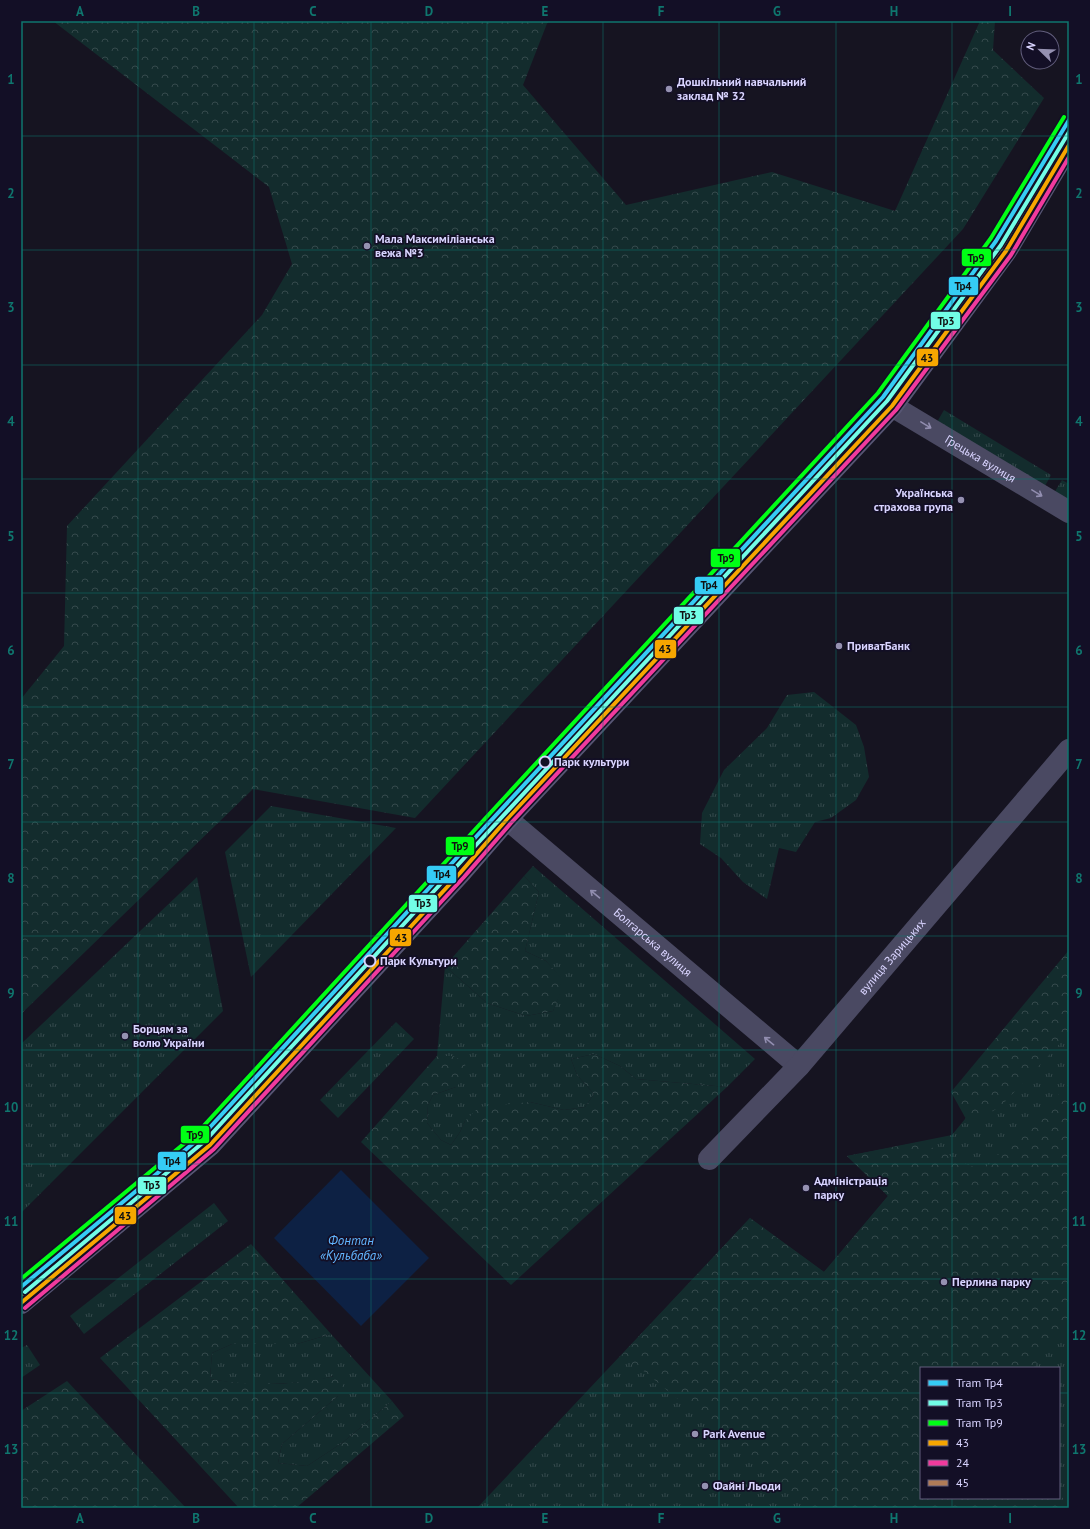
<svg xmlns="http://www.w3.org/2000/svg" width="1090" height="1529" font-family="'PT Sans',sans-serif">
  <defs>
    <pattern id="grass-tufts" width="24" height="20" patternUnits="userSpaceOnUse"><rect width="24" height="20" fill="#132c2d"/><path d="M3 7l-1-3M5 7V3M7 7l1-3M15 17l-1-3M17 17v-4M19 17l1-3" fill="none" stroke="#354a4c"/></pattern>
    <pattern id="forest-crowns" width="20" height="18" patternUnits="userSpaceOnUse"><rect width="20" height="18" fill="#132c2d"/><path d="M2 6a3 3 0 1 1 6 0M12 15a3 3 0 1 1 6 0" fill="none" stroke="#354a4c"/></pattern>
  </defs>
  <rect width="100%" height="100%" fill="#161421"/>
  <g fill="url(#grass-tufts)" fill-rule="evenodd">
    <polygon points="944,410 1051,475 1045,486 937,422"/>
    <polygon points="1062,480 1069,484 1069,502 1054,493"/>
    <polygon points="814,692 856,725 864,747 869,777 856,800 831,818 815,822 796,852 779,848 767,899 743,882 721,858 700,844 702,813 724,770 767,728 787,695"/>
    <polygon points="271,806 396,828 251,977 225,852"/>
    <polygon points="533,866 755,1059 727,1087 636,1079 620,1066 594,1054 571,1059 577,1075 594,1094 585,1107 564,1110 530,1102 465,1121 460,1132 451,1145 441,1140 427,1123 428,1105 433,1095 456,1087 453,1056 437,1056 445,966 487,1003 526,1016 553,1011 564,982 546,961 525,951 539,892 524,876"/>
    <polygon points="197,877 223,1011 22,1212 21,1212 21,1044"/>
    <path d="M1069,991V1508H477L750,1218L824,1272L888,1196L847,1156L952,1135ZM921,1368H1059V1498H921Z"/>
    <polygon points="396,1022 414,1039 338,1118 320,1100"/>
    <polygon points="214,1203 228,1221 84,1334 70,1316"/>
    <polygon points="331,1334 392,1401 342,1443 307,1466 278,1463 282,1444 338,1396 333,1376 312,1382 246,1385 210,1379 212,1353 232,1344 297,1344"/>
    <polygon points="27,1345 40,1365 21,1378 21,1348"/>
  </g>
  <g fill="url(#forest-crowns)">
    <polygon points="53,21 336,21 341,24 344,21 548,21 523,85 626,205 772,172 895,211 980,21 995,21 993,50 1044,98 963,229 415,818 253,789 21,1014 21,699 64,646 67,526 262,315 292,264 269,187"/>
    <polygon points="524,876 539,892 525,951 546,961 565,982 553,1011 526,1016 487,1003 445,966"/>
    <polygon points="1069,950 1069,1034 1000,1107 980,1118 966,1119 951,1092"/>
    <polygon points="594,1054 620,1066 636,1079 727,1087 511,1285 361,1142 437,1056 453,1056 465,1062 466,1076 456,1087 433,1095 428,1105 427,1123 441,1140 451,1145 460,1132 465,1121 479,1107 530,1102 564,1110 585,1107 594,1094 577,1075 571,1059"/>
    <polygon points="1069,1084 1069,1323 1045,1343 1034,1368 921,1368 921,1498 1059,1498 1059,1493 1069,1506 1069,1508 812,1508 641,1369 620,1357 750,1218 824,1272 888,1196 847,1156 920,1142 982,1171"/>
    <path d="M251,1244L331,1334L297,1344H232L212,1353L210,1379C250,1386 293,1386 334,1376L344,1383L338,1396L282,1444L278,1463L307,1466L342,1443L392,1401L404,1416L296,1508H239L100,1358Z"/>
    <polygon points="67,1381 186,1508 21,1508 21,1411"/>
  </g>
  <polygon fill="#0d2144" points="341,1170 429,1258 361,1326 274,1238"/>
  <g fill="none" stroke-linecap="round" stroke-linejoin="round">
    <g stroke="#4a4962" stroke-width="22">
      <path id="s1" d="M892,406L1069,512"/>
      <path id="s2" d="M507,819L799,1066"/>
      <path id="s3" d="M709,1159L799,1066L1069,750"/>
    </g>
    <polyline stroke="#575674" stroke-width="22" points="21,1303 210,1145 460,873 507,819 892,406 1006,251 1069,145"/>
    <g stroke="#130f26" stroke-width="7">
      <polyline id="bus-1" points="21,1303 210,1145 460,873 507,819 892,406 1006,251 1069,145"/>
    </g>
    <g stroke="#130f26" stroke-width="7">
      <polyline id="bus-2" points="25,1308 214,1149 464,877 511,823 896,410 1011,255 1069,157"/>
    </g>
    <g stroke="#130f26" stroke-width="7">
      <polyline id="bus-3" points="21,1295 206,1141 456,869 503,815 887,402 1001,248 1064,142"/>
    </g>
    <use href="#bus-1" stroke="#f7a600" stroke-width="4"/>
    <use href="#bus-2" stroke="#f13a9d" stroke-width="4"/>
    <use href="#bus-3" stroke="#b07c57" stroke-width="4"/>
    <g stroke="#130f26" stroke-width="7">
      <polyline id="tram-1" points="21,1287 202,1136 485,827 883,397 996,241 1069,120"/>
    </g>
    <g stroke="#130f26" stroke-width="7">
      <polyline id="tram-2" points="25,1292 206,1140 489,831 887,401 1001,245 1069,132"/>
    </g>
    <g stroke="#130f26" stroke-width="7">
      <polyline id="tram-3" points="21,1279 198,1132 481,823 878,393 991,238 1064,117"/>
    </g>
    <use href="#tram-1" stroke="#35ccf5" stroke-width="4"/>
    <use href="#tram-2" stroke="#72fde6" stroke-width="4"/>
    <use href="#tram-3" stroke="#00ff15" stroke-width="4"/>
  </g>
  <defs><path id="oneway-shaft" d="M-6 0H5M1.5-3L5.5 0L1.5 3" fill="none" stroke-width="1.6" stroke-linecap="round" stroke-linejoin="round"/></defs>
  <g stroke="#928eb0">
    <use href="#oneway-shaft" transform="translate(926 425) rotate(31)"/>
    <use href="#oneway-shaft" transform="translate(1037 493) rotate(31)"/>
    <use href="#oneway-shaft" transform="translate(595 894) rotate(-140)"/>
    <use href="#oneway-shaft" transform="translate(769 1041) rotate(-141)"/>
  </g>
  <path fill="none" stroke="#0f766e" stroke-width="1" stroke-opacity="0.55" d="M138,21V1508M254,21V1508M371,21V1508M487,21V1508M603,21V1508M719,21V1508M836,21V1508M952,21V1368M21,136H1069M21,250H1069M21,365H1069M21,479H1069M21,593H1069M21,707H1069M21,822H1069M21,936H1069M21,1050H1069M21,1164H1069M21,1279H1069M21,1393H921M1059,1393H1069M952,1498V1508"/>
  <g fill="#9591b1" stroke="#130f26" stroke-width="1.5">
    <circle cx="669" cy="89" r="4"/>
    <circle cx="367" cy="246" r="4"/>
    <circle cx="961" cy="500" r="4"/>
    <circle cx="839" cy="646" r="4"/>
    <circle cx="125" cy="1036" r="4"/>
    <circle cx="806" cy="1188" r="4"/>
    <circle cx="944" cy="1282" r="4"/>
    <circle cx="695" cy="1434" r="4"/>
    <circle cx="705" cy="1486" r="4"/>
  </g>
  <g fill="#130f26" stroke="#d9d4ff" stroke-width="2">
    <circle cx="545" cy="762" r="5.5"/>
    <circle cx="370" cy="961" r="5.5"/>
  </g>
  <g text-anchor="middle" stroke-width="3.5" stroke-linejoin="round" paint-order="stroke">
    <g font-size="12" font-weight="bold" fill="#d9d4ff" stroke="#130f26" text-anchor="start">
      <text x="677" y="86">Дошкільний навчальний<tspan x="677" dy="14">заклад № 32</tspan></text>
      <text x="375" y="243">Мала Максиміліанська<tspan x="375" dy="14">вежа №3</tspan></text>
      <text x="953" y="497" text-anchor="end">Українська<tspan x="953" dy="14">страхова група</tspan></text>
      <text x="847" y="650">ПриватБанк</text>
      <text x="133" y="1033">Борцям за<tspan x="133" dy="14">волю України</tspan></text>
      <text x="814" y="1185">Адміністрація<tspan x="814" dy="14">парку</tspan></text>
      <text x="952" y="1286">Перлина парку</text>
      <text x="703" y="1438">Park Avenue</text>
      <text x="713" y="1490">Файні Льоди</text>
    </g>
    <g font-size="12" fill="#d9d4ff" stroke="#130f26">
      <text dy="4" stroke="none"><textPath href="#s1" startOffset="103">Грецька вулиця</textPath></text>
      <text dy="4" stroke="none"><textPath href="#s2" startOffset="191">Болгарська вулиця</textPath></text>
      <text dy="4" stroke="none"><textPath href="#s3" startOffset="273">вулиця Зарицьких</textPath></text>
    </g>
    <g font-size="12" font-weight="bold" fill="#d9d4ff" stroke="#130f26" text-anchor="start">
      <text x="554" y="766">Парк культури</text>
      <text x="380" y="965">Парк Культури</text>
    </g>
    <g font-size="13" font-style="italic" fill="#62b6ff" stroke="#130f26">
      <text x="351" y="1245">Фонтан<tspan x="351" dy="15">«Кульбаба»</tspan></text>
    </g>
  </g>
  <g stroke="#130f26" stroke-width="1.5">
    <rect x="961" y="248" width="31" height="19" rx="4" fill="#00ff15"/>
    <rect x="948" y="276" width="31" height="20" rx="4" fill="#35ccf5"/>
    <rect x="930" y="311" width="31" height="19" rx="4" fill="#72fde6"/>
    <rect x="916" y="348" width="23" height="19" rx="4" fill="#f7a600"/>
    <rect x="710" y="548" width="31" height="20" rx="4" fill="#00ff15"/>
    <rect x="694" y="576" width="30" height="19" rx="4" fill="#35ccf5"/>
    <rect x="673" y="606" width="31" height="19" rx="4" fill="#72fde6"/>
    <rect x="654" y="639" width="23" height="20" rx="4" fill="#f7a600"/>
    <rect x="445" y="836" width="30" height="20" rx="4" fill="#00ff15"/>
    <rect x="426" y="865" width="31" height="19" rx="4" fill="#35ccf5"/>
    <rect x="408" y="894" width="30" height="19" rx="4" fill="#72fde6"/>
    <rect x="389" y="928" width="23" height="19" rx="4" fill="#f7a600"/>
    <rect x="180" y="1125" width="30" height="19" rx="4" fill="#00ff15"/>
    <rect x="157" y="1151" width="30" height="20" rx="4" fill="#35ccf5"/>
    <rect x="137" y="1176" width="30" height="19" rx="4" fill="#72fde6"/>
    <rect x="114" y="1206" width="23" height="19" rx="4" fill="#f7a600"/>
  </g>
  <g font-size="11" text-anchor="middle" font-weight="bold" fill="#111">
    <text x="976" y="262">Тр9</text>
    <text x="963" y="290">Тр4</text>
    <text x="946" y="325">Тр3</text>
    <text x="927" y="362">43</text>
    <text x="726" y="562">Тр9</text>
    <text x="709" y="589">Тр4</text>
    <text x="688" y="619">Тр3</text>
    <text x="665" y="653">43</text>
    <text x="460" y="850">Тр9</text>
    <text x="442" y="878">Тр4</text>
    <text x="423" y="907">Тр3</text>
    <text x="401" y="942">43</text>
    <text x="195" y="1139">Тр9</text>
    <text x="172" y="1165">Тр4</text>
    <text x="152" y="1189">Тр3</text>
    <text x="125" y="1220">43</text>
  </g>
  <rect width="1090" height="1529" fill="none" stroke="#130f26" stroke-width="44"/>
  <rect x="920" y="1367" width="140" height="132" fill="#130f26" stroke="#625e7d"/>
  <rect x="928" y="1380" width="20" height="6" fill="#35ccf5" stroke="#625e7d"/>
  <text x="956" y="1387" font-size="12" fill="#d9d4ff">Tram Тр4</text>
  <rect x="928" y="1400" width="20" height="6" fill="#72fde6" stroke="#625e7d"/>
  <text x="956" y="1407" font-size="12" fill="#d9d4ff">Tram Тр3</text>
  <rect x="928" y="1420" width="20" height="6" fill="#00ff15" stroke="#625e7d"/>
  <text x="956" y="1427" font-size="12" fill="#d9d4ff">Tram Тр9</text>
  <rect x="928" y="1440" width="20" height="6" fill="#f7a600" stroke="#625e7d"/>
  <text x="956" y="1447" font-size="12" fill="#d9d4ff">43</text>
  <rect x="928" y="1460" width="20" height="6" fill="#f13a9d" stroke="#625e7d"/>
  <text x="956" y="1467" font-size="12" fill="#d9d4ff">24</text>
  <rect x="928" y="1480" width="20" height="6" fill="#b07c57" stroke="#625e7d"/>
  <text x="956" y="1487" font-size="12" fill="#d9d4ff">45</text>
  <g transform="translate(1040 50) rotate(293)"><circle r="19" fill="#130f26" stroke="#625e7d"/>
  <path d="M0-3L7 15L0 10L-7 15Z" fill="#9591b1"/>
  <text y="-6" font-size="11" font-weight="bold" text-anchor="middle" fill="#d9d4ff">N</text>
  </g>
  <rect x="22" y="22" width="1046" height="1485" fill="none" stroke="#0f766e" stroke-width="1.5"/>
  <g font-size="13" text-anchor="middle" font-weight="bold" fill="#0f766e">
    <text x="80" y="16">A</text>
    <text x="196" y="16">B</text>
    <text x="313" y="16">C</text>
    <text x="429" y="16">D</text>
    <text x="545" y="16">E</text>
    <text x="661" y="16">F</text>
    <text x="777" y="16">G</text>
    <text x="894" y="16">H</text>
    <text x="1010" y="16">I</text>
    <text x="11" y="84">1</text>
    <text x="1079" y="84">1</text>
    <text x="11" y="198">2</text>
    <text x="1079" y="198">2</text>
    <text x="11" y="312">3</text>
    <text x="1079" y="312">3</text>
    <text x="11" y="426">4</text>
    <text x="1079" y="426">4</text>
    <text x="11" y="541">5</text>
    <text x="1079" y="541">5</text>
    <text x="11" y="655">6</text>
    <text x="1079" y="655">6</text>
    <text x="11" y="769">7</text>
    <text x="1079" y="769">7</text>
    <text x="11" y="883">8</text>
    <text x="1079" y="883">8</text>
    <text x="11" y="998">9</text>
    <text x="1079" y="998">9</text>
    <text x="11" y="1112">10</text>
    <text x="1079" y="1112">10</text>
    <text x="11" y="1226">11</text>
    <text x="1079" y="1226">11</text>
    <text x="11" y="1340">12</text>
    <text x="1079" y="1340">12</text>
    <text x="11" y="1454">13</text>
    <text x="1079" y="1454">13</text>
    <text x="80" y="1523">A</text>
    <text x="196" y="1523">B</text>
    <text x="313" y="1523">C</text>
    <text x="429" y="1523">D</text>
    <text x="545" y="1523">E</text>
    <text x="661" y="1523">F</text>
    <text x="777" y="1523">G</text>
    <text x="894" y="1523">H</text>
    <text x="1010" y="1523">I</text>
  </g>
</svg>
